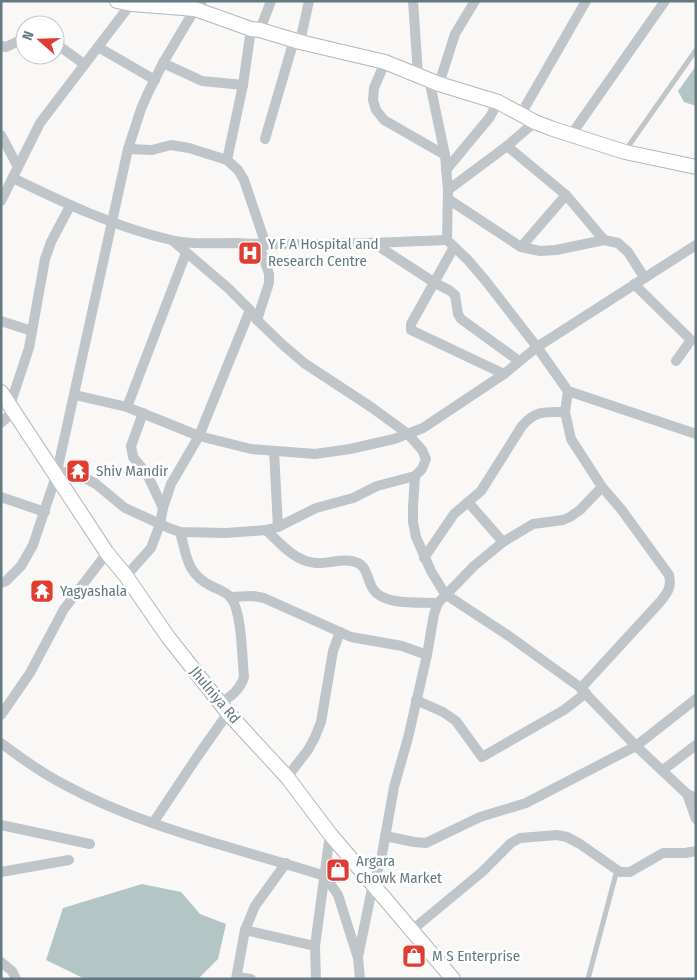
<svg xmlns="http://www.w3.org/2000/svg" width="697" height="980" font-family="'Fira Sans Condensed',sans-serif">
  <rect width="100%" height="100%" fill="#f9f8f6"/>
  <g fill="#b4c5c6">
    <polygon points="696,66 696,106 684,102 678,91"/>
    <polygon points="142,884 181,892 200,914 226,924 218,959 198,979 85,979 46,960 63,908"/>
  </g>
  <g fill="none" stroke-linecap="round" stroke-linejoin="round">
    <g stroke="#afb8bb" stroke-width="16">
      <g id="secondary">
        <polyline points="117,1 132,4 195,9 251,29 260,30 300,42 385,62 439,84 498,102 535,122 553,129 625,152 696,167"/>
        <polyline points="1,392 107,553 126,576 168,637 228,713 287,777 330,834 453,979"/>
      </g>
    </g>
    <g stroke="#bfc5c8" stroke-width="5">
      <polyline points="625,151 696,50"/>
      <polyline points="588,979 617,870"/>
    </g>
    <g stroke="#bfc5c8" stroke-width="10">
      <polyline points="413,1 418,75"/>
      <polyline points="260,30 271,1"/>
      <polyline points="300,42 309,1"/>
      <polyline points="55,43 84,64"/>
      <polyline points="1,46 6,47 25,38"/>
      <polyline points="98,47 155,80"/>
      <polyline points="385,62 374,88 373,100 376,110 384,120 445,155"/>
      <polyline points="163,63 202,81 243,85"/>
      <polyline points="429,79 445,155 448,190 447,240 467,259 485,280 537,347 568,391 696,434"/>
      <polyline points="439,84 455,34 475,1"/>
      <polyline points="521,114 586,1"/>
      <polyline points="1,135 18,167"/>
      <polyline points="571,135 665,1"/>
      <polyline points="265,139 294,40"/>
      <polyline points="507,146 566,195 604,240"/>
      <polyline points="128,149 152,150 171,145 189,148 227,160 238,170 244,180 266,245"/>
      <polyline points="227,160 243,85 251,29"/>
      <polyline points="446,170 490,117 498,102"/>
      <path d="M13,178C64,203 115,227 171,240C188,245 217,243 235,243C306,246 376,243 447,240"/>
      <polyline points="448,190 507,146 535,122"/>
      <polyline points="448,199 521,247 540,251 556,250 604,240 618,243 628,252 644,277"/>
      <polyline points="1,201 40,123 133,1"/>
      <polyline points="375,244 435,283 449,290 455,295 458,314 461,319 519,361"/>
      <polyline points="454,247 411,324 411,330 504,374"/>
      <polyline points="521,247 566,195"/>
      <polyline points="634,284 691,340 676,361"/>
      <polyline points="257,320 269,283 269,274 259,244"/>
      <polyline points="1,321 32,331"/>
      <polyline points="75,395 127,407 199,436 251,449 315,454 350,449 394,439 423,428 504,374 537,347 696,245"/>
      <polyline points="10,405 29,348 45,259 51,242 70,206"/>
      <polyline points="127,407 186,253"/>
      <polyline points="143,413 131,446 133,457 147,474 163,508"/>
      <polyline points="1,423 13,411"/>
      <polyline points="274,451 278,527"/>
      <polyline points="57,470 85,478 96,484 125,508 169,528 180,532 226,533 266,530 278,527 316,508 353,498 377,486 415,476 422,469 426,459 422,450 408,434 371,407 304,363 283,345 257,320 250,310 228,288 173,241"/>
      <path d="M415,476L413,507V522L416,537L431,571L445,594L509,636L581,688L660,602C667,593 672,588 669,575L621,509L602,487"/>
      <polyline points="1,497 45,512"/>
      <polyline points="468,502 503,542"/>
      <path d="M266,530C280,543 295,562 316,563C329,564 345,557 358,563C368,568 367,580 373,589C384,606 419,602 438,603"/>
      <path d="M180,532C187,556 186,573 211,586C217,589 227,592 231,598C242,612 242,658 244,677C240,690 231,696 221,703"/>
      <path d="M424,558L454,514L481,491L522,426C536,410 545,412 565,412"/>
      <polyline points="126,576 151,548 160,524 163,508 171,484 199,436 250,310"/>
      <polyline points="1,583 6,581 21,566 33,545 56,476 128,149 141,109 148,93 163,63 195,9 202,1"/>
      <polyline points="230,597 253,596 264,598 351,637 402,646 427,655"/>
      <polyline points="581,689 636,746 687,794 696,798"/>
      <polyline points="416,700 443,712 456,721 482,757 564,710 586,693"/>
      <polyline points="1,715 30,673 64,609 107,553"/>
      <path d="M1,743C22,759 42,773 65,785C146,829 238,848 325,876L338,895L357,955"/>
      <polyline points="663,770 696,745"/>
      <polyline points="287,777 308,750 315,737 321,722 333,651 340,632"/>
      <polyline points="687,794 696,819"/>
      <polyline points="153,823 197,757 228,713"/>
      <polyline points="1,825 90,844"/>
      <polyline points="385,836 414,842 426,843 480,817 526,803 636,746 696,699"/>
      <polyline points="1,872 69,860"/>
      <polyline points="245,930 315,946"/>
      <polyline points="412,930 482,872 511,843 520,838 557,835 567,837 580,844 620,872 630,872 663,853 685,853 696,851"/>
      <polyline points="1,962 12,971 16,979"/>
      <polyline points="237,977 251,979"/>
      <polyline points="236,979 245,930 255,906 286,863"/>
      <polyline points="316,979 315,946 330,834"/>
      <polyline points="360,979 358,957 373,884 381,860 394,787 408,738 427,655 434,614 438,603 474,566 503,542 533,524 563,520 570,517 580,510 602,487 571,439 565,412 568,391"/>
    </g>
    <use href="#secondary" stroke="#fff" stroke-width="14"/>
  </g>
  <defs>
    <g id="hospital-square" transform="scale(1.25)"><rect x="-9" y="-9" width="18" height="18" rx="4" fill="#df3d30" stroke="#fff"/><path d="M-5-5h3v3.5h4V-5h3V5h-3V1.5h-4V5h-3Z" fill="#fff"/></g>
    <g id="temple-square" transform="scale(1.25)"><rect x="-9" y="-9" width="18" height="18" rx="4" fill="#df3d30" stroke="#fff"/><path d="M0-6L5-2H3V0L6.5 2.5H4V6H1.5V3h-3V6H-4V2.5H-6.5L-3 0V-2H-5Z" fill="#fff"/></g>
    <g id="shop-square" transform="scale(1.25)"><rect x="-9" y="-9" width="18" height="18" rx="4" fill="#df3d30" stroke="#fff"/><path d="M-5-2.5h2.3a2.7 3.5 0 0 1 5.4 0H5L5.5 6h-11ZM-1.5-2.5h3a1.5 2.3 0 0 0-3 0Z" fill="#fff"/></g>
  </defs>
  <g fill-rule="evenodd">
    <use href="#hospital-square" x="250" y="253"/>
    <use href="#temple-square" x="78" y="471"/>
    <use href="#temple-square" x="42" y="591"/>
    <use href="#shop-square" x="338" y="870"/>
    <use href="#shop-square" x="414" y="956"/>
  </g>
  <g text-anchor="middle" stroke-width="5" stroke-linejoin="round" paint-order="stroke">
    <g font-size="15" fill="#647980" stroke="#fff" text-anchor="start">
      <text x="268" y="249">Y F A Hospital and<tspan x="268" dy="17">Research Centre</tspan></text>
      <text x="96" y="476">Shiv Mandir</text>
      <text x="60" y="596">Yagyashala</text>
      <text x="356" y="866">Argara<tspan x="356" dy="17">Chowk Market</tspan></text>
      <text x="432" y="961">M S Enterprise</text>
    </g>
    <g font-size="15" fill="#647980" stroke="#fff">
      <text transform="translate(215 695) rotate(50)" y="5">Jhulniya Rd</text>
    </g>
  </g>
  <rect width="697" height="980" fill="none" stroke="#647980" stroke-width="5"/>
  <g transform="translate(40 40) rotate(290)"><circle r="24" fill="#ffffff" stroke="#c1c9cc"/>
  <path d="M0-4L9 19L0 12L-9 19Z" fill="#df3d30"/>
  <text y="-8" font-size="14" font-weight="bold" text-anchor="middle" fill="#647980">N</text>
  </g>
</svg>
